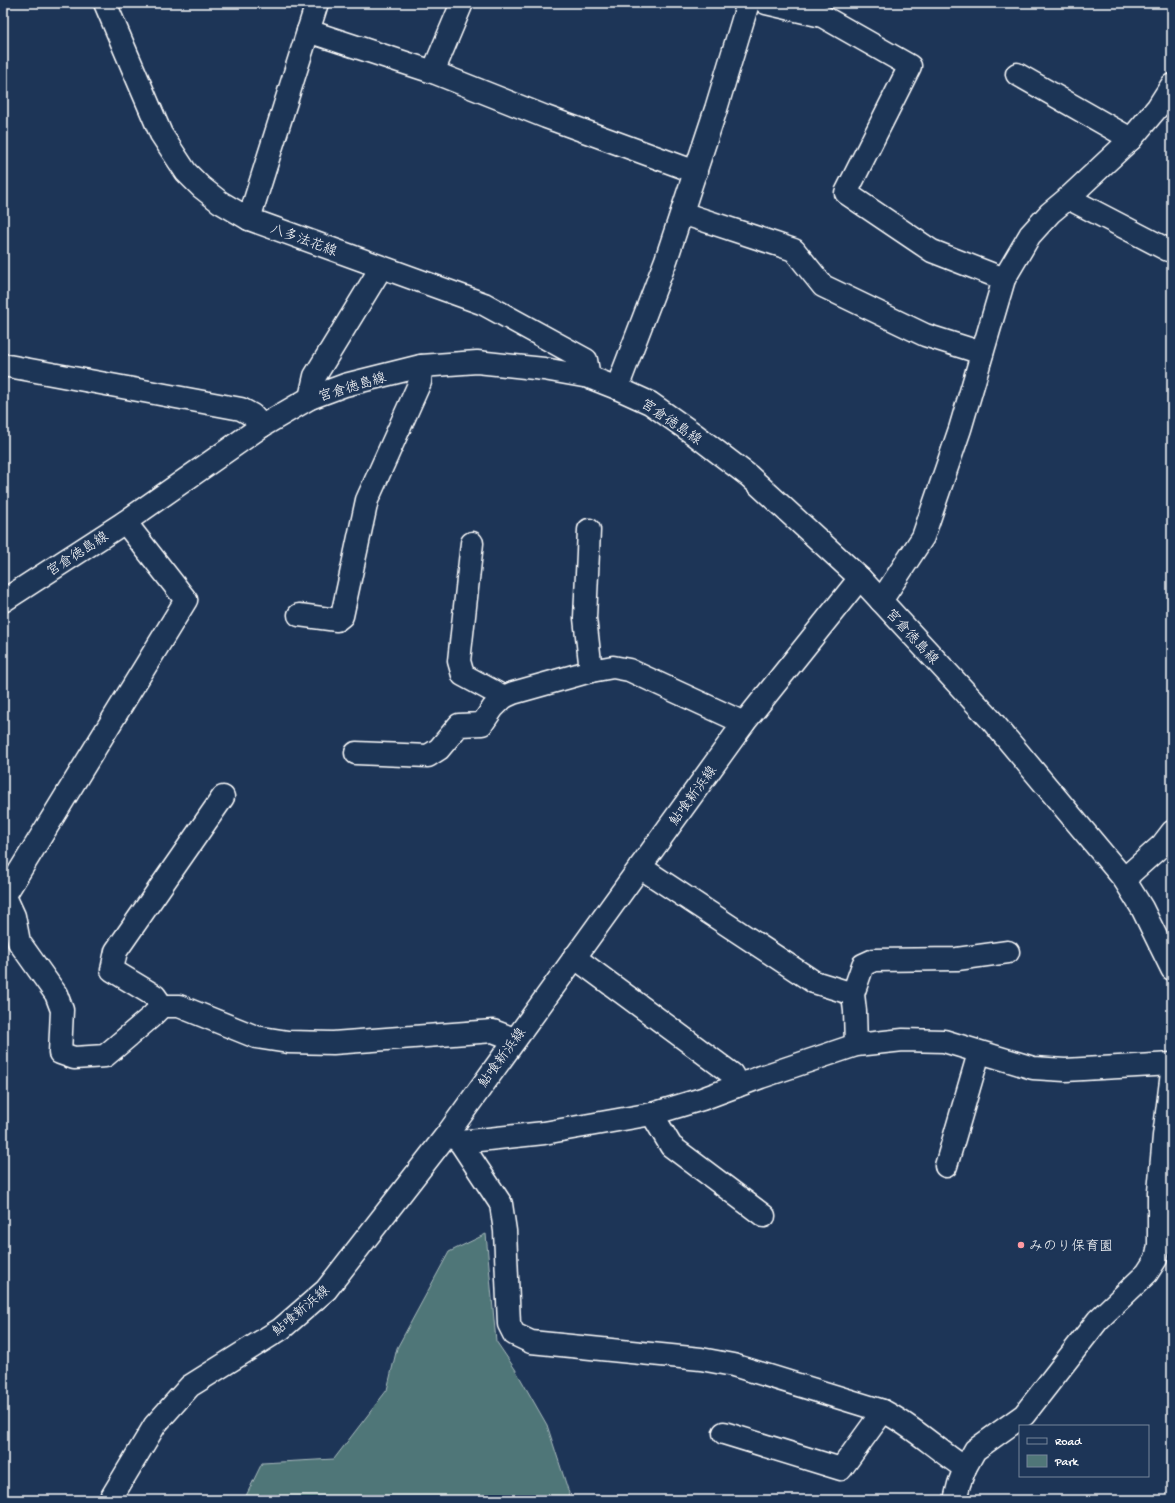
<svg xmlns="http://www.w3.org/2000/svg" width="1175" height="1503" font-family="'Gochi Hand','Klee One',sans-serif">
  <rect width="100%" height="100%" fill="#1d3557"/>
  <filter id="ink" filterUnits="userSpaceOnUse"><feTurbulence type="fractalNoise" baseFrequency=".025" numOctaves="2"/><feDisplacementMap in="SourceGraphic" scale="8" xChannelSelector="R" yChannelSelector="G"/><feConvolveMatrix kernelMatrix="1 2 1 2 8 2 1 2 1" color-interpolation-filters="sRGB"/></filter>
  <g filter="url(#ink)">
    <polygon fill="#507678" stroke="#a8babc" points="486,1234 496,1341 515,1369 547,1425 569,1493 567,1500 244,1500 262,1463 334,1459 387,1390 397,1348 449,1252"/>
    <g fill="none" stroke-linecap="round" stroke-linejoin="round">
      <g stroke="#fff" stroke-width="25">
        <g id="minor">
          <polyline points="766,3 822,16 910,66 846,193 932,251 1004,279"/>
          <polyline points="308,31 433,72 546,117 696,172"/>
          <polyline points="433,72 462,3"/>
          <polyline points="1017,74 1131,139"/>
          <polyline points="1068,198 1168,250 1172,249"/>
          <polyline points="682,213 794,250 823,286 925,335 982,353"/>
          <polyline points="249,219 317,3"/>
          <polyline points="3,365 241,409 252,415 262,426"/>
          <polyline points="617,388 666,260 716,109 748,3"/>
          <polyline points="310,398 315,376 381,268"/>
          <polyline points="589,530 585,618 591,671 613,667 629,670 744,723"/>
          <polyline points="472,543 459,661 463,675 504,697 513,693 591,671"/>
          <polyline points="881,601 923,537 960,429 1004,279 1030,235 1050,213 1068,198 1131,139 1158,107 1172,85"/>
          <polyline points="299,615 337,620 342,616 367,500 420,382 421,366"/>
          <polyline points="356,753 428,756 439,749 459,725 482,724 493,708 504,697"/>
          <polyline points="640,867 814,982 853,994"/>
          <polyline points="1124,879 1162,845 1172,832"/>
          <polyline points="3,892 14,916 19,942 56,994 62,1010 60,1053 74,1058 105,1056 151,1017 162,1006 179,1006 256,1037 288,1042 333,1043 493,1031 514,1039"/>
          <polyline points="5,895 186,600 125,522"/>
          <polyline points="574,957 732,1074 737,1086"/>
          <polyline points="162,1006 155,996 112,970 116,951 223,797"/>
          <polyline points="856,1045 855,1011 853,994 863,965 874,960 957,959 1008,952"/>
          <polyline points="652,1114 671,1146 764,1216"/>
          <path d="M450,1135L460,1142L501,1204L505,1231L509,1324L514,1334L531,1342L701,1359L733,1365L883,1411C913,1426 937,1450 965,1468"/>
          <polyline points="460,1142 544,1133 652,1114 702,1099 761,1077 856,1045 903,1040 944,1041 1033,1068 1065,1070 1172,1064"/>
          <polyline points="946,1166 979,1053"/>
          <polyline points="724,1433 841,1469 883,1411"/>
          <polyline points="955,1500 959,1484 965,1468 975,1450 1024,1415 1098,1320 1147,1273 1156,1259 1159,1245 1159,1192 1164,1136 1172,1073"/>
        </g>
      </g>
      <g stroke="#fff" stroke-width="25">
        <g id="major">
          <polyline points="105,3 161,134 186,172 201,187 220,202 249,219 484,304 586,360 589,377"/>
          <polyline points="3,601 125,522 262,426 310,398 345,385 421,366 477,362 544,369 589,377 617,388 650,403 694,434 749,476 860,578 992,721 1124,879 1142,908 1172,969"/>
          <polyline points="110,1500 155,1425 190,1386 281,1329 326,1290 448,1133 744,723 860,578"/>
        </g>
      </g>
      <use href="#minor" stroke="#1d3557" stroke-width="22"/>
      <use href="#major" stroke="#1d3557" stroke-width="22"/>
    </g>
  </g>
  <circle fill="#ff9aa2" stroke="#1d3557" stroke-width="1.5" cx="1021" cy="1245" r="4"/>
  <g text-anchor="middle" stroke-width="4" stroke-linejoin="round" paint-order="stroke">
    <g font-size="14" fill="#fff" stroke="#1d3557">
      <text transform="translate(304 239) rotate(20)" y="5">八多法花線</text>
      <text transform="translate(352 386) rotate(-17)" y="5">宮倉徳島線</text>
      <text transform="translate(672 421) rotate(34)" y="5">宮倉徳島線</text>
      <text transform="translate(77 553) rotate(-33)" y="5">宮倉徳島線</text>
      <text transform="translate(913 636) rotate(47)" y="5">宮倉徳島線</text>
      <text transform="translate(692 795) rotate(-54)" y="5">鮎喰新浜線</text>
      <text transform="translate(501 1057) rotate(-54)" y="5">鮎喰新浜線</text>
      <text transform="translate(300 1310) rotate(-40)" y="5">鮎喰新浜線</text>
    </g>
    <g font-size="14" fill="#fff" stroke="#1d3557" text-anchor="start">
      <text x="1029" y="1250">みのり保育園</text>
    </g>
  </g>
  <rect width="1175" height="1503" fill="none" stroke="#1d3557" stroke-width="16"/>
  <rect x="8" y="8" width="1159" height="1487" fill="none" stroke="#fff" stroke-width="1.5" filter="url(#ink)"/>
  <rect x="1019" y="1425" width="130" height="52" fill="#1d3557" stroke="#77869a"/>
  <rect x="1027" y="1438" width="20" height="6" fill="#1d3557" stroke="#77869a"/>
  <text x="1055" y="1445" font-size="12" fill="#ffffff">Road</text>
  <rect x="1027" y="1455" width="20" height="12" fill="#507678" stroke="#77869a"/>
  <text x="1055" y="1465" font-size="12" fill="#ffffff">Park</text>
</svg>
